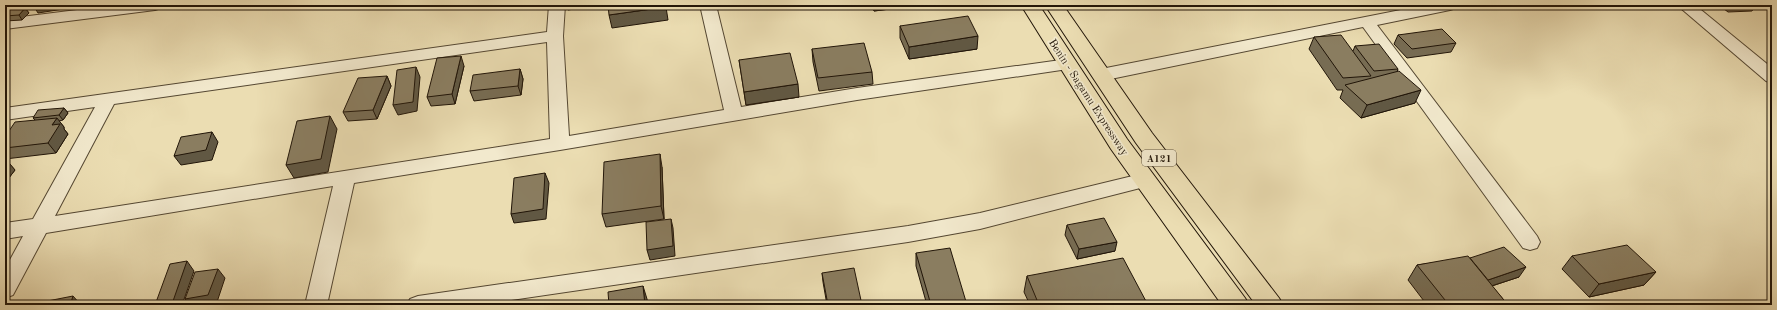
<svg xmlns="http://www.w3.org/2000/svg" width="1777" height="310" font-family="'Old Standard TT',serif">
  <rect width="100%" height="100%" fill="#ebddb2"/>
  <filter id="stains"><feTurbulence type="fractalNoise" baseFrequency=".005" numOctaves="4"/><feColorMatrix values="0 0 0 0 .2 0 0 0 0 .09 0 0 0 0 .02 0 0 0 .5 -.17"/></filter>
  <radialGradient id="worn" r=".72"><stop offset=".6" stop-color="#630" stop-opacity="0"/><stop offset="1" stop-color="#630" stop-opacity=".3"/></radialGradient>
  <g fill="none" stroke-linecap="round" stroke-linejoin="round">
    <g stroke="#544732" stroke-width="2">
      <g id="street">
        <polygon points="117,5 163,5 161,8 155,10 5,29 5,19"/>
        <path d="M549,5H565L563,36L569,136L724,110L700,5H716L741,107L857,88L1068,59L1074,60L1077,64L1074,68L1068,69L857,100L560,150L354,183L327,305H305L333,186L46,233L13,295L5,298V269L23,236L5,239V223L33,219L95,107L5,120V108L547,32ZM547,42L550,139L55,216L114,104Z"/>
        <polygon points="1426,5 1458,5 1456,8 1450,10 1377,25 1537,236 1540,242 1537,248 1530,250 1523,248 1363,27 1101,81 1095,79 1092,75 1095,71 1101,69"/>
        <polygon points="1677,5 1695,5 1772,68 1772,83 1766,81"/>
        <polygon points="1145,173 1152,175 1155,180 1152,185 980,229 908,242 478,305 407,305 410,299 418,296 908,226 980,213"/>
      </g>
    </g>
    <g stroke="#211508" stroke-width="2">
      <g id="highway">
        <polygon points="1021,5 1039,5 1127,139 1245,298 1249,305 1222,305 1111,149"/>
        <polygon points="1045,5 1063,5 1152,133 1279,298 1283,305 1256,305 1136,143"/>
      </g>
    </g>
    <use href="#street" fill="#f2e9cd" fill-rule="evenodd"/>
    <use href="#highway" fill="#ebddb2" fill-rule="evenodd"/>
  </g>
  <g fill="#776c53" stroke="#211508">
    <polygon points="871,5 898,5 898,8 874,11"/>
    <polygon points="1719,5 1756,5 1752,11 1728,12"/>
    <polygon points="25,8 29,13 22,20 5,21 5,9"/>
    <polygon points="900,26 977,49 909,59 900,38"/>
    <polygon points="1398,35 1456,43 1451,52 1407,58 1394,44"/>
    <polygon points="1314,37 1353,51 1355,46 1398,69 1397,72 1415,103 1361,118 1340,98 1343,90 1337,90 1309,49"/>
    <polygon points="812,49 872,72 873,84 819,91 813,62"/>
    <polygon points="739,60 799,97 746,105"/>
    <polygon points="464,66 455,104 431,106 427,97"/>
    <polygon points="520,69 523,79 521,95 474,101 470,91"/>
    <polygon points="387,76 391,86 377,119 348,121 343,112"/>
    <polygon points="64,108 68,113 63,120 59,121 64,127 64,129 68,134 56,153 5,159 15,170 5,183 5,137 35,120 33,118"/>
    <polygon points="662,167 664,219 606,227 602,214"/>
    <polygon points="1067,225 1115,251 1077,259 1065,235"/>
    <polygon points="916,253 967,305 927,305 916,266"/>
    <polygon points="1572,256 1656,272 1644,285 1589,297 1562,269"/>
    <polygon points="1470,258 1519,277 1492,286 1508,305 1427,305 1408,280 1417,265"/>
    <polygon points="822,273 862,305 827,305 823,282"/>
    <polygon points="1027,276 1148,305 1030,305 1024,292"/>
  </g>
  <g fill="#615843" stroke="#211508">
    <polygon points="33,5 71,5 70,8 38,13"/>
    <polygon points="567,5 598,5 568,10"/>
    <polygon points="874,5 898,5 898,8 874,11"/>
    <polygon points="1394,5 1404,5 1393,7"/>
    <polygon points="666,7 668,20 612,28 609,15"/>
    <polygon points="25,8 29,13 22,20 19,15"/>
    <polygon points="978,36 977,49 909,59 909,47"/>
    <polygon points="461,56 464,66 455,104 452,94"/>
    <polygon points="416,67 420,77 417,111 398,115 393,105"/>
    <polygon points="520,69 523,79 521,95 518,86"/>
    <polygon points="387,76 391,86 377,119 373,110"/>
    <polygon points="5,79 8,82 5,84"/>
    <polygon points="798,84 799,97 746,105 744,92"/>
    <polygon points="1421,90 1415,103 1361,118 1367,105"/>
    <polygon points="64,108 68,113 63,120 59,115"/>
    <polygon points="330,116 337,129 328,172 294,178 286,165"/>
    <polygon points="57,118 64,127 64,129 68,134 56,153 48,143 52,125"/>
    <polygon points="212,132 218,142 212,160 181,165 174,156"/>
    <polygon points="660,154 662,167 664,219 661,206"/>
    <polygon points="5,158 15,170 5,183"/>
    <polygon points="545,173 549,183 546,219 514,223 511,214"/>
    <polygon points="671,219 673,228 675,256 650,260 647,250"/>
    <polygon points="1117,242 1115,251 1077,259 1079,249"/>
    <polygon points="187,261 194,271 182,305 165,305"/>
    <polygon points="1526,267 1519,277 1482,289 1488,280"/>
    <polygon points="218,269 225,278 216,305 189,305 185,299"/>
    <polygon points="1656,272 1644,285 1589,297 1599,284"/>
    <polygon points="643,286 647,299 648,305 645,305"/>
    <polygon points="73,296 81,305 70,305"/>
  </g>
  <g fill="#8a7d60" stroke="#211508">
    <polygon points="608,5 665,5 666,7 609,15"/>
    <polygon points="25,8 19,15 5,16 5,9"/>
    <polygon points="968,16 978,36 909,47 900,26"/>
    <polygon points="1442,29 1456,43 1412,49 1398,35"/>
    <polygon points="1341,35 1371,76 1343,78 1314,37"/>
    <polygon points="864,43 872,72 818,78 812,49"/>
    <polygon points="1379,44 1398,69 1374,71 1355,46"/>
    <polygon points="790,53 798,84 744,92 739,60"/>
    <polygon points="461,56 452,94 427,97 437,58"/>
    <polygon points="416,67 413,102 393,105 397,70"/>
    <polygon points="520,69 518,86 470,91 473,75"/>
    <polygon points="1399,71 1421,90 1367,105 1345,85"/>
    <polygon points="387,76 373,110 343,112 358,78"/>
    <polygon points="64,108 59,115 33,118 38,110"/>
    <polygon points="330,116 321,159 286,165 297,121"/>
    <polygon points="57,118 52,125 60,124 48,143 5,148 5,137 15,122"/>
    <polygon points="212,132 206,150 174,156 181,137"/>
    <polygon points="660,154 661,206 602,214 604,162"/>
    <polygon points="545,173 543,209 511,214 514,178"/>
    <polygon points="1104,218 1117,242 1079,249 1067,225"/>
    <polygon points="671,219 673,246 647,250 646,222"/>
    <polygon points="1627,245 1656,272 1599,284 1572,256"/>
    <polygon points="1504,247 1526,267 1488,280 1484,275 1470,258"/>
    <polygon points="950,248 967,305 931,305 916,253"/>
    <polygon points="1468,256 1508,305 1449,305 1417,265"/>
    <polygon points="1123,258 1148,305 1039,305 1027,276"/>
    <polygon points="187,261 172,304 165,305 155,305 170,264"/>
    <polygon points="854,268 862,305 828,305 822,273"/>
    <polygon points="218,269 208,295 185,299 195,272"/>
    <polygon points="643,286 645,305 609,305 608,292"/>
    <polygon points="73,296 70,305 27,305"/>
  </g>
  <g text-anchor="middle" stroke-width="3.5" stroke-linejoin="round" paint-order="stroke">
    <rect fill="#f2e9cd" stroke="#605543" stroke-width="1" x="1142" y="150" width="34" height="16" rx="3"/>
    <g font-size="10" font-weight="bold" fill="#211508">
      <text x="1159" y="162">A121</text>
    </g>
    <g font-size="11" fill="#211508" stroke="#f2e9cd">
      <text transform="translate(1089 97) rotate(57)" y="4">Benin - Sagamu Expressway</text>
    </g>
  </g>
  <rect width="1777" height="310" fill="none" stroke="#ebddb2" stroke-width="20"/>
  <rect x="6" y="6" width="1765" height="298" fill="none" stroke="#211508" stroke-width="2"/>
  <rect x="10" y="10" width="1757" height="290" fill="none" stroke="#211508"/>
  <rect width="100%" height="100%" filter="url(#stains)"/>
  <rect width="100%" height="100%" fill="url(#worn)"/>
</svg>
